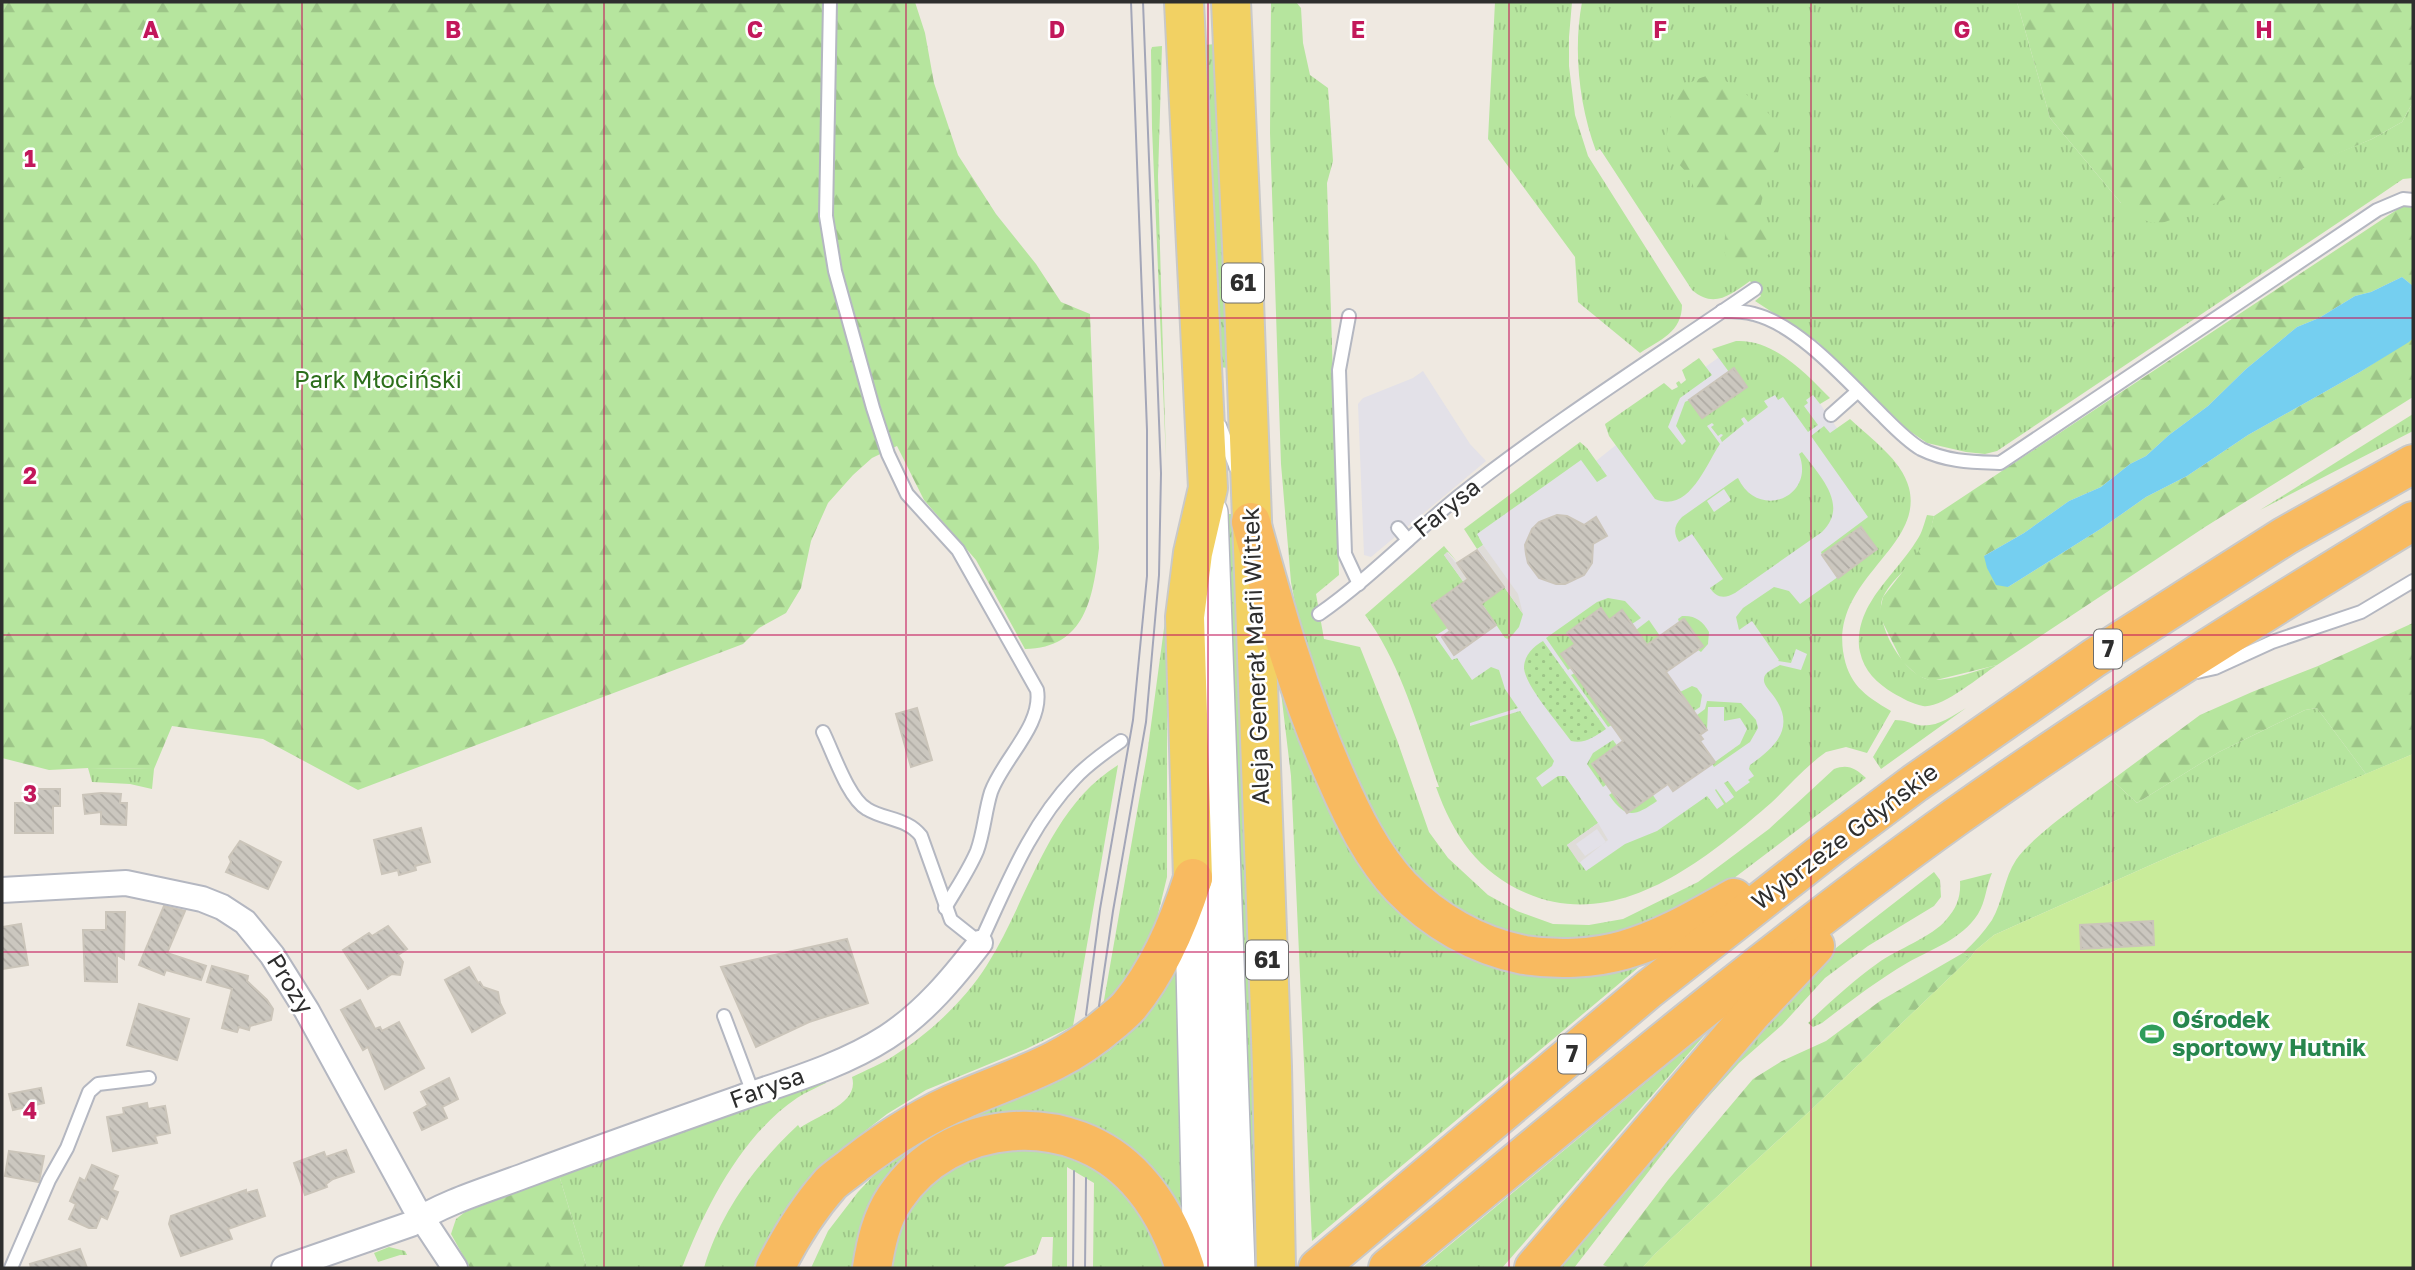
<svg xmlns="http://www.w3.org/2000/svg" width="2415" height="1270" font-family="'Golos Text',sans-serif">
  <defs>
    <pattern id="grass-tufts" width="24" height="20" patternUnits="userSpaceOnUse" patternTransform="scale(1.75)"><rect width="24" height="20" fill="#b6e59e"/><path d="M3 7l-1-3M5 7V3M7 7l1-3M15 17l-1-3M17 17v-4M19 17l1-3" fill="none" stroke="#9dc588"/></pattern>
    <pattern id="forest-firs" width="22" height="20" patternUnits="userSpaceOnUse" patternTransform="scale(1.75)"><rect width="22" height="20" fill="#b6e59e"/><path d="M5 1l3.5 6h-7zM16 11l3.5 6h-7z" fill="#9dc588"/></pattern>
    <pattern id="garden-dots" width="8" height="8" patternUnits="userSpaceOnUse" patternTransform="scale(1.75)"><rect width="8" height="8" fill="#b6e59e"/><path d="M2 2h.1M6 6h.1" fill="none" stroke="#9dc588" stroke-width="1.8" stroke-linecap="round"/></pattern>
    <pattern id="building-back-hatch" width="6" height="6" patternUnits="userSpaceOnUse" patternTransform="scale(1.75)"><rect width="6" height="6" fill="#cbc7bf"/><path d="M-1 5l2 2M0 0l6 6M5-1l2 2" fill="none" stroke="#afaba4"/></pattern>
  </defs>
  <rect width="100%" height="100%" fill="#efe9e1"/>
  <g fill="#e3e1e8">
    <polygon points="1732,348 1813,394 1837,428 1853,434 1898,533 1838,616 1836,679 1754,785 1605,891 1557,879 1475,754 1398,594 1447,552 1457,563 1478,549 1468,534 1586,448 1596,461 1616,445 1645,410"/>
    <polygon points="1423,371 1470,444 1486,461 1371,557 1364,555 1358,404 1363,398 1413,378"/>
  </g>
  <g fill="url(#grass-tufts)" fill-rule="evenodd">
    <path d="M1271,2H1296L1301,8L1303,43L1310,75L1328,88L1333,161L1327,183L1339,575L1316,594L1324,639L1360,647L1397,740L1429,832L1448,858L1488,895L1517,911L1553,924L1589,925L1623,919L1698,882L1769,829L1834,769C1848,764 1855,768 1866,778L1717,891L1616,936L1578,942L1505,934L1430,894L1385,837L1337,751L1304,650L1291,582L1281,464L1270,133Z"/>
    <path d="M1495,2H1572L1569,37V66L1575,115L1588,156L1682,305C1682,332 1660,340 1640,353L1578,302L1575,257L1488,139Z"/>
    <path d="M1582,2H2017L2050,118L2121,203L2239,193L2372,139L2402,122L2413,102V178L2403,179L2381,194L1997,451L1985,454L1966,452L1927,443L1908,430L1818,342L1755,301L1761,296L1750,281C1730,295 1714,309 1692,290L1600,149L1596,151C1579,105 1573,50 1582,2Z"/>
    <polygon points="1216,44 1229,368 1218,367 1204,45"/>
    <polygon points="1162,46 1158,177 1166,459 1152,128 1151,50 1152,47"/>
    <path d="M1736,341C1774,339 1805,373 1830,398L1820,404L1813,395L1806,400L1808,403L1804,406L1818,425L1808,432L1783,397L1778,400L1775,395L1764,401L1768,407L1748,422L1744,417L1741,419L1744,424L1722,442L1720,438L1723,435L1721,434L1718,436L1711,427L1714,425L1712,423L1707,426L1720,444C1706,464 1689,514 1655,499L1609,436L1605,424L1664,383L1672,390L1678,387L1676,383L1679,381L1681,384L1686,380L1682,370L1699,358L1712,375L1680,398L1668,427L1682,445L1686,441L1676,426L1685,402L1689,400L1703,418L1709,413L1696,395L1700,392L1713,411L1747,387L1734,369L1729,372L1712,349Z"/>
    <polygon points="2413,414 2413,431 2260,510"/>
    <path d="M1850,419C1870,438 1902,460 1909,488C1924,547 1833,578 1843,651C1848,684 1864,695 1891,711L1867,753L1846,747L1826,752C1805,767 1789,786 1771,803C1705,860 1618,933 1526,893C1478,872 1453,835 1436,787H1439C1418,729 1402,665 1365,615L1444,546L1458,563L1448,552L1444,555L1475,598L1500,581L1523,614L1519,627L1509,639L1505,638L1483,605L1435,636L1452,660L1457,658L1472,680L1491,667L1499,670L1505,689L1518,708L1470,723V726L1520,711L1554,761L1552,766L1536,778L1542,787L1558,776H1565L1598,823L1567,845L1586,871L1625,844L1657,831L1707,796L1717,809L1724,804L1715,790L1716,789L1726,803L1734,797L1724,783L1728,781L1736,792L1750,782L1748,780L1754,776L1749,769L1750,765C1774,748 1796,729 1775,698C1771,692 1763,685 1764,679C1764,672 1775,668 1780,665L1801,670L1807,654L1796,649L1791,663L1778,661L1779,660L1752,621L1739,630L1736,617L1743,608L1774,587L1789,591L1800,604L1877,549L1861,527L1822,555L1821,552L1868,517L1811,436L1824,426L1830,433Z"/>
    <polygon points="1580,442 1587,448 1607,476 1597,482 1581,460 1477,534 1483,545 1477,549 1464,529"/>
    <path d="M1802,452C1819,475 1850,505 1822,532L1735,593C1725,599 1716,598 1710,588L1723,579L1692,534L1679,542C1673,533 1674,525 1682,517L1736,479L1738,478C1758,521 1816,497 1799,454ZM1724,489L1731,500L1714,512L1707,501Z"/>
    <polygon points="1221,514 1234,514 1255,1059 1259,1268 1249,1268"/>
    <path d="M1927,515L1934,516C1932,523 1931,531 1929,537C1920,560 1894,575 1883,597C1872,621 1906,681 1934,680C1954,680 1977,670 1997,665C1980,676 1942,709 1923,706C1912,704 1902,698 1893,693C1877,683 1864,671 1860,652C1852,606 1895,576 1917,540C1922,533 1924,524 1927,515Z"/>
    <polygon points="1608,598 1625,601 1641,618 1632,624 1622,611 1609,620 1601,609 1567,633 1575,644 1561,654 1571,668 1568,670 1546,638 1597,602"/>
    <polygon points="1167,606 1167,877 1154,931 1131,973 1103,1006 1147,755"/>
    <path d="M1682,616C1695,615 1703,621 1709,632L1708,644L1701,652L1698,650L1703,646L1684,619L1679,622L1678,619Z"/>
    <polygon points="1649,620 1660,636 1647,645 1636,630"/>
    <polygon points="1278,667 1299,735 1467,954 1516,974 1550,973 1645,962 1312,1241 1291,776"/>
    <polygon points="1575,673 1612,725 1608,727 1571,675"/>
    <polygon points="1692,686 1697,688 1702,695 1700,707 1694,711 1680,692"/>
    <polygon points="1707,701 1741,703 1756,720 1758,728 1750,742 1714,767 1712,764 1740,744 1747,729 1740,718 1724,721 1724,707 1708,707 1707,730 1697,715 1705,709"/>
    <path d="M1966,708L1881,769L1873,757L1895,720C1904,720 1910,723 1918,725C1936,728 1951,717 1966,708Z"/>
    <path d="M2317,708L2366,774L2173,855L1994,935L1976,950L1970,958L1963,953C1974,943 1984,932 1992,920C2003,901 2004,878 2016,860C2033,835 2087,799 2112,780L2137,803L2219,752L2305,710Z"/>
    <polygon points="1613,740 1632,766 1603,787 1587,764 1593,753"/>
    <path d="M1118,765L1073,1026L1026,1049L926,1090L887,1114L842,1149L816,1173L782,1217L753,1268H704C720,1213 756,1164 798,1125L800,1128C817,1115 860,1104 852,1077C866,1070 882,1064 895,1055C930,1033 965,1000 987,965C1029,899 1047,809 1118,765Z"/>
    <polygon points="88,768 154,769 152,789 130,784 92,782"/>
    <path d="M1638,774L1657,801C1634,817 1626,819 1609,795Z"/>
    <polygon points="1934,872 1940,880 1941,897 1934,906 1868,946 1825,978 1782,1025 1739,1063 1697,1109 1574,1268 1546,1268 1818,962"/>
    <path d="M1992,873C1986,886 1986,901 1978,914C1961,940 1933,948 1907,963C1878,980 1849,1002 1822,1023L1813,1027L1808,1023C1830,1002 1853,981 1878,963C1896,950 1933,936 1946,920C1957,908 1961,896 1960,881Z"/>
    <polygon points="1180,959 1188,1236 1062,1118 1025,1110 989,1117 856,1268 811,1268 828,1231 858,1192 891,1157 932,1133 1060,1080 1110,1050 1133,1029 1165,990"/>
    <polygon points="1709,1030 1502,1268 1422,1268"/>
    <path d="M824,1078L826,1083C816,1088 806,1092 797,1098C741,1136 705,1208 682,1268H587L559,1175Z"/>
    <path d="M1007,1148L1059,1150L1096,1167L1133,1202L1169,1268H1093L1094,1183L1067,1167V1268H1052L1053,1237H1042L1036,1254L1007,1264L1002,1268H889C899,1232 914,1187 950,1168C967,1159 989,1154 1007,1148Z"/>
    <polygon points="389,1247 405,1251 407,1255 400,1255 378,1262 374,1253"/>
  </g>
  <g fill="url(#forest-firs)">
    <path d="M2,2H915L925,33L934,83L958,155L996,214L1036,264L1061,302L1090,314L1099,548C1093,597 1086,648 1025,649L976,560L924,500L897,446L872,458L853,475L828,503L811,541L801,588L786,613L759,628L743,644L358,790L263,739L172,726L154,769L88,768L49,770L2,758Z"/>
    <polygon points="2017,2 2413,2 2413,102 2402,122 2372,139 2285,176 2190,213 2162,223 2149,222 2136,216 2121,203 2050,118"/>
    <path d="M1716,74C1735,89 1784,112 1780,142C1778,163 1765,183 1761,204C1758,219 1773,234 1775,250L1753,265L1736,271C1713,251 1734,236 1719,218C1714,212 1706,210 1702,204C1695,194 1693,180 1685,171C1680,164 1671,159 1668,151C1663,137 1673,100 1683,89C1691,80 1704,76 1716,74Z"/>
    <polygon points="2401,207 2413,207 2413,286 2402,277 2371,292 2355,296 2319,318 2297,327 2246,369 2208,406 2169,435 2146,456 2130,464 2101,487 2069,501 2024,533 1984,556 2008,587 2102,528 2146,497 2187,476 2248,435 2360,372 2413,338 2413,397 2205,527 1997,665 1932,681 1918,676 1902,661 1879,615 1883,597 1928,539 1934,516"/>
    <polygon points="2413,623 2413,754 2366,774 2317,708 2305,710 2219,752 2137,803 2112,780 2200,715 2252,692 2318,666"/>
    <polygon points="1963,953 1970,958 1811,1110 1656,1253 1642,1268 1610,1268 1603,1265 1668,1180 1753,1079 1782,1061 1826,1041 1880,1001"/>
    <polygon points="559,1175 587,1268 470,1268 451,1234 456,1219 465,1212"/>
  </g>
  <path fill="url(#garden-dots)" d="M1543,641L1606,729C1594,737 1585,744 1571,741C1560,725 1524,685 1524,667C1525,654 1533,647 1543,641Z"/>
  <polygon fill="#c9ec9a" points="2413,754 2413,1268 1642,1268 1656,1253 1811,1110 1970,958 1976,950 1994,935 2173,855"/>
  <g fill="#dfdcd8" fill-rule="evenodd">
    <polygon points="1483,545 1518,594 1523,614 1500,581 1475,598 1444,555 1447,552 1466,576 1487,561 1478,549"/>
    <path d="M1598,823L1608,840L1579,863L1567,845ZM1597,829L1606,842L1585,856L1576,844Z"/>
  </g>
  <polygon fill="#75cff0" points="2402,277 2413,286 2413,338 2409,342 2360,372 2248,435 2187,476 2146,497 2102,528 2008,587 1996,585 1987,568 1984,556 2024,533 2069,501 2101,487 2130,464 2146,456 2169,435 2208,406 2246,369 2297,327 2319,318 2355,296 2371,292"/>
  <g fill="url(#building-back-hatch)" stroke="#cbc5ba" stroke-width="2">
    <polygon points="1734,368 1747,387 1702,418 1689,400"/>
    <polygon points="1557,515 1567,516 1584,525 1596,517 1607,536 1593,544 1592,563 1584,575 1565,584 1556,584 1539,578 1528,563 1526,554 1525,545 1532,529 1539,522"/>
    <polygon points="1861,527 1877,549 1838,578 1822,555"/>
    <polygon points="1477,550 1504,587 1481,604 1496,625 1454,655 1442,637 1450,631 1432,605 1468,579 1457,563"/>
    <polygon points="1601,608 1609,620 1622,610 1647,645 1684,619 1703,646 1666,672 1707,730 1700,735 1703,739 1700,741 1715,762 1673,791 1668,784 1627,813 1592,764 1623,741 1561,654 1575,644 1567,633"/>
    <polygon points="917,708 932,760 911,767 896,714"/>
    <polygon points="36,789 60,789 60,806 53,806 53,833 15,833 15,803 35,803"/>
    <polygon points="101,793 121,794 120,803 127,803 126,825 101,824 101,812 85,814 83,795"/>
    <polygon points="421,828 430,862 415,866 416,870 399,875 398,870 382,874 374,840"/>
    <polygon points="240,841 281,862 268,889 226,872 231,862 229,857"/>
    <polygon points="164,906 185,911 167,953 206,966 201,980 166,970 164,975 139,965"/>
    <polygon points="106,912 125,912 124,959 117,955 117,982 85,981 83,930 106,930"/>
    <polygon points="2153,921 2154,945 2081,949 2080,925"/>
    <polygon points="21,924 28,965 2,969 2,927"/>
    <polygon points="388,926 407,949 398,955 403,962 400,975 392,974 368,989 343,950 369,933 372,936"/>
    <polygon points="847,939 868,1003 809,1022 756,1047 721,967"/>
    <polygon points="212,966 248,976 247,981 267,1000 273,1009 271,1020 250,1026 249,1030 239,1027 237,1032 222,1028 232,989 207,982"/>
    <polygon points="469,967 478,983 480,982 483,987 498,992 500,1003 505,1013 472,1032 445,980"/>
    <polygon points="360,1000 375,1029 380,1027 382,1031 399,1022 424,1068 385,1089 368,1047 363,1050 341,1010"/>
    <polygon points="139,1004 189,1019 177,1060 127,1045"/>
    <polygon points="449,1078 458,1099 442,1107 447,1118 422,1130 414,1113 428,1105 421,1092"/>
    <polygon points="41,1088 44,1103 13,1110 9,1094"/>
    <polygon points="147,1103 148,1109 165,1106 170,1133 155,1136 157,1143 113,1151 107,1117 124,1114 123,1108"/>
    <polygon points="346,1150 354,1172 333,1179 326,1184 327,1187 305,1195 294,1163 324,1152 326,1157"/>
    <polygon points="9,1151 44,1156 39,1182 5,1176"/>
    <polygon points="92,1165 118,1176 112,1190 118,1192 107,1219 101,1216 96,1228 89,1228 69,1219 76,1204 70,1201 80,1178 85,1181"/>
    <polygon points="246,1190 246,1193 257,1190 265,1216 228,1229 232,1239 181,1256 169,1224 171,1216"/>
    <polygon points="80,1249 87,1268 31,1268 30,1264"/>
  </g>
  <g fill="none" stroke-linecap="round" stroke-linejoin="round">
    <g stroke="#b4b7c1" stroke-width="16">
      <g id="service">
        <path d="M830,2L826,216L835,271L873,408L888,454L907,494L958,550L1037,690C1043,725 1003,759 991,792C985,811 984,832 977,851C969,870 956,889 945,908"/>
        <path d="M1722,311C1733,311 1744,311 1754,314C1799,325 1848,382 1881,414C1893,426 1906,440 1921,449C1947,462 1973,462 2000,463L2377,210L2403,199L2413,200"/>
        <polyline points="1349,316 1339,370 1345,554 1359,584"/>
        <polyline points="1831,415 1858,391"/>
        <polyline points="1220,426 1236,468"/>
        <polyline points="1398,528 1408,540"/>
        <path d="M1319,614C1369,579 1411,535 1458,497C1553,422 1656,357 1755,289"/>
        <polyline points="2197,672 2215,668 2272,642 2361,612 2413,581"/>
        <path d="M823,732C833,752 848,798 867,809C885,820 907,818 921,836L951,920L980,943C1007,885 1030,825 1075,778C1088,764 1105,752 1121,741"/>
        <polyline points="724,1016 753,1093"/>
        <polyline points="11,1268 49,1180 67,1148 89,1092 98,1084 149,1078"/>
      </g>
    </g>
    <g stroke="#b4b7c1" stroke-width="28">
      <g id="minor">
        <polyline points="2,890 126,883 202,899 222,907 245,922 272,955 307,1011 414,1206 455,1268"/>
        <path d="M284,1268L411,1224C446,1201 490,1189 529,1174C599,1148 669,1123 740,1098C789,1081 842,1066 887,1037C925,1012 953,978 980,943"/>
      </g>
    </g>
    <g stroke="#b4b7c1" stroke-width="40">
      <g id="secondary">
        <polyline points="1209,513 1236,1268"/>
        <polyline points="1193,880 1202,1268"/>
      </g>
    </g>
    <g stroke="#c9c9c9" stroke-width="42">
      <g id="primary">
        <polyline points="1184,2 1208,488 1193,553 1185,617 1193,878"/>
        <polyline points="1231,2 1242,246 1272,1067 1276,1268"/>
      </g>
    </g>
    <g stroke="#c9c9c9" stroke-width="42">
      <g id="trunk">
        <path d="M1251,522C1275,609 1299,696 1336,778C1353,817 1372,856 1401,887C1434,921 1477,946 1524,955C1556,960 1593,959 1624,950C1663,939 1698,918 1734,898"/>
        <path d="M775,1268C790,1238 807,1210 830,1184C837,1177 847,1171 855,1164C889,1138 924,1115 964,1099C1020,1075 1061,1065 1109,1024C1116,1018 1123,1013 1129,1006C1158,971 1179,922 1193,878"/>
        <path d="M872,1268C876,1243 881,1219 895,1198C949,1117 1071,1107 1137,1180C1159,1204 1175,1237 1185,1268"/>
        <polyline points="1318,1268 1649,989 1831,846 1915,783 2094,658 2197,592 2285,536 2413,464"/>
        <path d="M1388,1268C1575,1114 1760,957 1957,816C2105,711 2259,615 2413,521"/>
        <polyline points="1534,1268 1752,1013 1815,946"/>
      </g>
    </g>
    <use href="#service" stroke="#fff" stroke-width="12"/>
    <use href="#minor" stroke="#fff" stroke-width="24"/>
    <use href="#secondary" stroke="#fff" stroke-width="37"/>
    <use href="#primary" stroke="#f2d163" stroke-width="38"/>
    <use href="#trunk" stroke="#f8ba60" stroke-width="38"/>
    <g stroke="#a3a6b8" stroke-width="2">
      <polyline points="1099,1006 1113,911 1146,722 1159,575 1161,473 1143,2"/>
      <polyline points="1086,1015 1100,909 1133,720 1147,576 1147,430 1131,2"/>
      <polyline points="1073,1268 1074,1171"/>
      <polyline points="1085,1268 1086,1178"/>
    </g>
  </g>
  <path fill="none" stroke="#c2185b" stroke-width="2" stroke-opacity="0.55" d="M302,2V1268M604,2V1268M906,2V1268M1208,2V1268M1509,2V1268M1811,2V1268M2113,2V1268M2,318H2413M2,635H2413M2,952H2413"/>
  <defs>
    <g id="stadium-bare" transform="scale(1.89)"><path d="M0-5a6.5 5 0 1 0 0 10a6.5 5 0 1 0 0-10ZM-3.5-1.8h7v3.6h-7Z" fill="#2e9e5b" stroke="#fff" stroke-width="2.5" paint-order="stroke"/></g>
  </defs>
  <g fill-rule="evenodd">
    <use href="#stadium-bare" x="2152" y="1034"/>
  </g>
  <g text-anchor="middle" stroke-width="5" stroke-linejoin="round" paint-order="stroke">
    <g fill="#fff" stroke="#6d6d6d" stroke-width="2">
      <rect x="1222" y="263.5" width="42" height="39" rx="5"/>
      <rect x="2094" y="629.5" width="28" height="39" rx="5"/>
      <rect x="1246" y="940.5" width="42" height="39" rx="5"/>
      <rect x="1558" y="1034.5" width="28" height="39" rx="5"/>
    </g>
    <g font-size="23" font-weight="bold" fill="#2e2e2e">
      <text x="1243" y="291">61</text>
      <text x="2108" y="657">7</text>
      <text x="1267" y="968">61</text>
      <text x="1572" y="1062">7</text>
    </g>
    <g font-size="24" fill="#2c6e1b" stroke="#fff">
      <text x="378" y="388">Park Młociński</text>
    </g>
    <g font-size="24" fill="#2e2e2e" stroke="#fff">
      <text transform="translate(1447 508) rotate(-39)" y="8">Farysa</text>
      <text transform="translate(1256 656) rotate(-92)" y="8">Aleja Generał Marii Wittek</text>
      <text transform="translate(1845 837) rotate(-37)" y="8">Wybrzeże Gdyńskie</text>
      <text transform="translate(290 984) rotate(58)" y="8">Prozy</text>
      <text transform="translate(767 1088) rotate(-20)" y="8">Farysa</text>
    </g>
    <g font-size="24" font-weight="bold" fill="#27864d" stroke="#fff" text-anchor="start">
      <text x="2172" y="1028">Ośrodek<tspan x="2172" dy="28">sportowy Hutnik</tspan></text>
    </g>
  </g>
  <g font-size="23" text-anchor="middle" font-weight="bold" fill="#c2185b" stroke="#fff" stroke-width="5" stroke-linejoin="round" paint-order="stroke">
    <text x="151" y="38">A</text>
    <text x="453" y="38">B</text>
    <text x="755" y="38">C</text>
    <text x="1057" y="38">D</text>
    <text x="1358" y="38">E</text>
    <text x="1660" y="38">F</text>
    <text x="1962" y="38">G</text>
    <text x="2264" y="38">H</text>
    <text x="30" y="167">1</text>
    <text x="30" y="484">2</text>
    <text x="30" y="802">3</text>
    <text x="30" y="1119">4</text>
  </g>
  <rect width="2415" height="1270" fill="none" stroke="#2e2e2e" stroke-width="7"/>
</svg>
